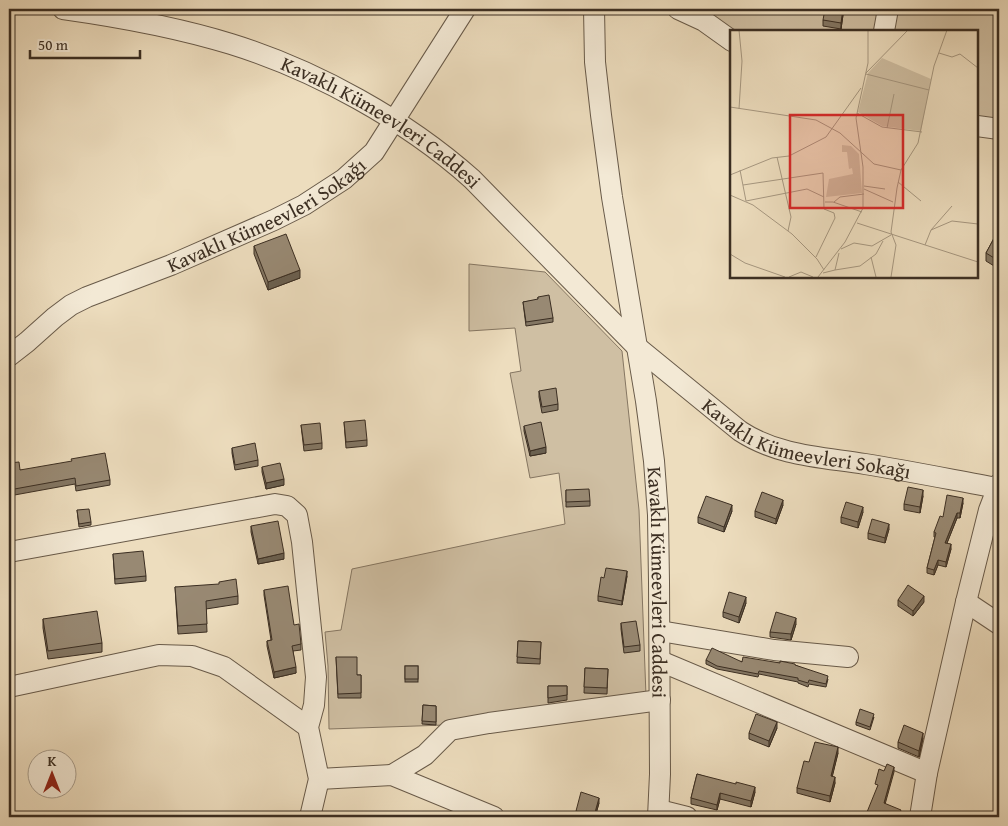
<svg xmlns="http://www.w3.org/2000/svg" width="1008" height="826" font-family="'Gentium Book Plus',serif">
  <rect width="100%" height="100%" fill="#edddbe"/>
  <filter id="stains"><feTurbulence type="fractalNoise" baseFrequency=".004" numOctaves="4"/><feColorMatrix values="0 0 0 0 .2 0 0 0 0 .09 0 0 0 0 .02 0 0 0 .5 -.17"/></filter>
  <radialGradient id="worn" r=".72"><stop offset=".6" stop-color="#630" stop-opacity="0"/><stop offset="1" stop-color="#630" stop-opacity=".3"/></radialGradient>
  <g fill="#cfbfa3" stroke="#857662">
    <polygon points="693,9 999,9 999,123 977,121 977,31 732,31"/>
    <polygon points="469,264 545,272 622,351 639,510 646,696 445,725 329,729 328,666 325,632 341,630 352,569 565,524 559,473 530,478 510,373 521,371 515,328 469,331"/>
  </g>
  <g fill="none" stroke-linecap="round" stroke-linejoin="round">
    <g stroke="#685a49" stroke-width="22">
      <g id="minor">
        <path id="s1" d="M63,9C120,17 176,27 231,44C315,70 406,120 472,179L637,347L740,431C778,456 821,457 865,464C909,471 953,480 997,488"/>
        <path id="s2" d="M594,9L595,62L601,115L612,197L646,401L654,461L658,515L659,582L660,774L658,817"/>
        <polyline points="678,9 704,21 732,41"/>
        <polyline points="884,31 888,9"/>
        <polyline points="977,126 999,129"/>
        <path id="s3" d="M9,356L27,342L55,317L71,305L87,297L171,265L274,220L304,205L344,179L374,152L465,9"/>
        <polyline points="9,552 275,504 287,506 297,515 302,542 316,677 314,705 308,727 319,779 310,817"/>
        <polyline points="966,602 999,624"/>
        <polyline points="660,631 774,650 848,657"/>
        <polyline points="660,661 927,773"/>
        <polyline points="9,687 159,655 192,656 224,667 308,727"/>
        <polyline points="392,775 425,755 450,730 489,723 660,700"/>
        <polyline points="319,779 392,775 494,817"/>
        <polyline points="659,810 687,817"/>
        <polyline points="920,817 927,773 966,602 989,510 999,484"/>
      </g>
    </g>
    <use href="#minor" stroke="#f3e9d5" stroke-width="20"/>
  </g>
  <g fill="#837663" stroke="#3b2e22">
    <polygon points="843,15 841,29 823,26 823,20"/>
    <polygon points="999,229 999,269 986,261 986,253"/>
    <polygon points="254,246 300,278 268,290 254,254"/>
    <polygon points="538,297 553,318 553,322 526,326 523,302 538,300"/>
    <polygon points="539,391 558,404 558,410 542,413 539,397"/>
    <polygon points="344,422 367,440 367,446 346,448"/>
    <polygon points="301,425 322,443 322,449 304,451"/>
    <polygon points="524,426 546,453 530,456 524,431"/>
    <polygon points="232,448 258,460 258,466 235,470 232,453"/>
    <polygon points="9,463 20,470 110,480 110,485 76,491 75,484 9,496"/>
    <polygon points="262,467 284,485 266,489 262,472"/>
    <polygon points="566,490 590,501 590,506 566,507"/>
    <polygon points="923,496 920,513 904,510 904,504"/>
    <polygon points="963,503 960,518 957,518 947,543 951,549 946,567 938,565 934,575 927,573 927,568 935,537 934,537 934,532 943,517"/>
    <polygon points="783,505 776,524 755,517 755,511"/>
    <polygon points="77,510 91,522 91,525 79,527"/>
    <polygon points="732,511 724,532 698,523 698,517"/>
    <polygon points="863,512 858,528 841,523 841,517"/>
    <polygon points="251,526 284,559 258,564 251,532"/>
    <polygon points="889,529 885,543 868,539 868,533"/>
    <polygon points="113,554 146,576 146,581 115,584"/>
    <polygon points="627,576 622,605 598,601 598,596"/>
    <polygon points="175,587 238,596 238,604 206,609 207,632 178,634"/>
    <polygon points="264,590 294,625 301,644 301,650 293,651 296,673 274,678 267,646 267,641 271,640 264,595"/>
    <polygon points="898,600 924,602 913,616 898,606"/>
    <polygon points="746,603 739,623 723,617 723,612"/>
    <polygon points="43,619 102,643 102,652 48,659 43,628"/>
    <polygon points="621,623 640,645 640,651 624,653 621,629"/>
    <polygon points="796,624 791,640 770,637 770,632"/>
    <polygon points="9,626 13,654 13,659 9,660"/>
    <polygon points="518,641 541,642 540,664 517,663"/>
    <polygon points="336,657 357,675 361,675 361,698 338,698"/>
    <polygon points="706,660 780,663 795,665 828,679 826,687 809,684 808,687 798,683 798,682 759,674 758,677 717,669 706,664"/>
    <rect x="405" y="666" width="13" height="16"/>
    <polygon points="585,668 608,669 607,694 584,693"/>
    <polygon points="548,686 567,686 567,700 548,703"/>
    <polygon points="423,705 436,706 436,725 422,724"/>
    <polygon points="874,717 870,730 856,725 856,722"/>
    <polygon points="777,728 769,747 749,739 749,733"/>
    <polygon points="923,738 919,757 898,748 898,742"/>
    <polygon points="838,753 832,776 835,783 830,802 797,793 797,788 809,762"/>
    <polygon points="697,774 755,792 751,807 720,799 717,810 691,804 691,798"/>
    <polygon points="599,803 595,817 576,817 576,811"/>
  </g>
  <g fill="#6a6050" stroke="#3b2e22">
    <polygon points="843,9 843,15 841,29 841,23"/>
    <polygon points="300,270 300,278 268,290 268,282"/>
    <polygon points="546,447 546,453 530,456 530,451"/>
    <polygon points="284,479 284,485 266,489 266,483"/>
    <polygon points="923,490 923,496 920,513 920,507"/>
    <polygon points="963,498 963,503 960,518 960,513"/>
    <polygon points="783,500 783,505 776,524 776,519"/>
    <polygon points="732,505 732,511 724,532 724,527"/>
    <polygon points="863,507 863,512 858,528 858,522"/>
    <polygon points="957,513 957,518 945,548 945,543"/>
    <polygon points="889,524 889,529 885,543 885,538"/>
    <polygon points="951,544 951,549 946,567 946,562"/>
    <polygon points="284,553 284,559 258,564 258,559"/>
    <polygon points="938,560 938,565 934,575 934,570"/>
    <polygon points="627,571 627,576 622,605 622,601"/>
    <polygon points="924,596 924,602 913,616 913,611"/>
    <polygon points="746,597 746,603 739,623 739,617"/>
    <polygon points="796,618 796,624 791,640 791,634"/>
    <polygon points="296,667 296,673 274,678 274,672"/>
    <polygon points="777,722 777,728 769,747 769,741"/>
    <polygon points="923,733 923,738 919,757 919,751"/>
    <polygon points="838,747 838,753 831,782 831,776"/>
    <polygon points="894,767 894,772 884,808 884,803"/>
    <polygon points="835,777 835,783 830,802 830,796"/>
    <polygon points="755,787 755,792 751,807 751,801"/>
    <polygon points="720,793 720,799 717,810 717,805"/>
    <polygon points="599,798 599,803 595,817 594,817"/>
  </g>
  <g fill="#988973" stroke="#3b2e22">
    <polygon points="825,9 843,9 841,23 823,20"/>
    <polygon points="999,229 999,261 986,253"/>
    <polygon points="286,234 300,270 268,282 254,246"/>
    <polygon points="549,295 553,318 526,322 523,302 538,299 538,297"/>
    <polygon points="556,388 558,404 542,407 539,391"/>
    <polygon points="365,420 367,440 346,442 344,422"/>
    <polygon points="541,422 546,447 530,451 524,426"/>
    <polygon points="320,423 322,443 304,445 301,425"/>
    <polygon points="255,443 258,460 235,465 232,448"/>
    <polygon points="105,453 110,480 76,486 75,478 9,490 9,463 19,462 20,470 72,461 71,459"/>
    <polygon points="280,463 284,479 266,483 262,467"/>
    <polygon points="908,487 923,490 920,507 904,504"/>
    <polygon points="589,489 590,501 566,502 566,490"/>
    <polygon points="762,492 783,500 776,519 755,511"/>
    <polygon points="947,495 963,498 960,513 957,513 945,543 951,544 946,562 938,560 934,570 927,568 936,533 934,532 940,516 943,517"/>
    <polygon points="706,496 732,505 724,527 698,517"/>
    <polygon points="846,502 863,507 858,522 841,517"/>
    <polygon points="89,509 91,522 79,524 77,510"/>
    <polygon points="872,519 889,524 885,538 868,533"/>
    <polygon points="278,521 284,553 258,559 251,526"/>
    <polygon points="143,551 146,576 115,579 113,554"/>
    <polygon points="606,568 627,571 622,601 598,596 601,577 604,578"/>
    <polygon points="236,579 238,596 206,601 207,624 178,626 175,587 219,584 219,582"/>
    <polygon points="908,585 924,596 913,611 898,600"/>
    <polygon points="288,586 294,625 299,624 301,644 292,646 296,667 274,672 267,641 272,640 264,590"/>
    <polygon points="729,592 746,597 739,617 723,612"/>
    <polygon points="97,611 102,643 48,651 43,619"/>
    <polygon points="776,612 796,618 791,634 770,632"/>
    <polygon points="636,621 640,645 624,647 621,623"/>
    <polygon points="11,625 13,654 9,654 9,626"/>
    <polygon points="518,641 541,642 540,659 517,657"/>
    <polygon points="712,648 742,662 743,657 780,663 780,661 795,664 795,665 828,676 826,684 809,680 808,683 798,680 798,678 759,671 758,674 717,666 706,660"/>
    <polygon points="336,657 357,657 357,675 361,675 361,693 338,694"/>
    <rect x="405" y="666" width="13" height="13"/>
    <polygon points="585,668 608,669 607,688 584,687"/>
    <polygon points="548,686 567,686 567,695 548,698"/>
    <polygon points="423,705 436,706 436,722 422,721"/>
    <polygon points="860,709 874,714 870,727 856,722"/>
    <polygon points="756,714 777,722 769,741 749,733"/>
    <polygon points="904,725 923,733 919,751 898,742"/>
    <polygon points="815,742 838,747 831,776 835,777 830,796 797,788 804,761 809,762"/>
    <polygon points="887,764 894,767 884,803 901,810 898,817 865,817 878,785 875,784 879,769 884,771"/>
    <polygon points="697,774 736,784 736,782 755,787 751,801 720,793 717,805 691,798"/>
    <polygon points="581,792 599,798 594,816 576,811"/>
    <rect x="935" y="812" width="13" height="5"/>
  </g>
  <g text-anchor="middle" stroke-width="4" stroke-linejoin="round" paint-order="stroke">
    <g font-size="20" fill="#3b2e22" stroke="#f3e9d5">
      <text dy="7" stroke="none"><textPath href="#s1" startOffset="342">Kavaklı Kümeevleri Caddesi</textPath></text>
      <text dy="7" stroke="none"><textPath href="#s3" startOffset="296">Kavaklı Kümeevleri Sokağı</textPath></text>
      <text dy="7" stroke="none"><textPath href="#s1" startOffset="884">Kavaklı Kümeevleri Sokağı</textPath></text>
      <text dy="7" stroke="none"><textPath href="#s2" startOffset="578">Kavaklı Kümeevleri Caddesi</textPath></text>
    </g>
  </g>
  <g transform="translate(730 30)">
    <rect width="248" height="248" fill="#edddbe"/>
    <path d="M152,28L201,49L191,101L152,96L128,82L138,43ZM112,115L121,116L129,124L132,163L96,167L99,149L123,144L122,138L119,139L117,122H112Z" fill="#cfbfa3"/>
    <path fill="none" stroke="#a69780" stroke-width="1" d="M209,23L222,27L230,24L248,38M136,43L178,0M136,44L199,60M0,77L86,90L110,103L144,134L171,140M9,79L12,31L9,0M127,83L152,97L192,102M157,98L164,64M47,127L61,187L58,201M10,140L16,171L77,159L94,167M0,145L42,128L59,126L96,107L131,58M168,152L191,171M13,155L93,143L94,179L104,183L105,188L86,227M134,156L155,159M134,159L163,172M0,165L23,175L62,204L87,229L94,240M95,172H103L132,182M104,172L110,167L134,164M127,193L248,232M201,200L222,176M195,215L201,200L222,191L248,194M111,219L124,213L142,216L161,205M0,224L15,233L55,247M141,227L146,247M105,240L130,236L146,224L153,211M93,243L105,240L109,223M59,247L71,242L83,247M88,247L115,212L133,178V137L126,88L138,33V0M161,247L166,215L161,202L167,158L171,140L188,113L204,36L217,0"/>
    <path fill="#d62828" fill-opacity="0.15" stroke="#d62828" stroke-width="2.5" d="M60,85H173V178H60Z"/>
    <rect width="248" height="248" fill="none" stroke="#3b2e22" stroke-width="2.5"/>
  </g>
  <rect width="1008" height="826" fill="none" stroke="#edddbe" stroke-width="30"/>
  <rect x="10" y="10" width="988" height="806" fill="none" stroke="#3b2e22" stroke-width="2.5"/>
  <rect x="15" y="15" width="978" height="796" fill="none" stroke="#3b2e22"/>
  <g transform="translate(52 774)"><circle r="24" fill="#f3e9d5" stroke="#a99e8d"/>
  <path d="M0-4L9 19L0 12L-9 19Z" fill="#8f2418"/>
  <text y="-8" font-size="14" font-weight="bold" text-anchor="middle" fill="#3b2e22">K</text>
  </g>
  <path d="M30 50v8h110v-8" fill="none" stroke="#3b2e22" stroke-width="2.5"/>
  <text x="38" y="50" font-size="15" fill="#3b2e22" stroke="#f3e9d5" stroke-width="4" paint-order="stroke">50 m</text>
  <rect width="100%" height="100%" filter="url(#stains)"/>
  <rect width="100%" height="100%" fill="url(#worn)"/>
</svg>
